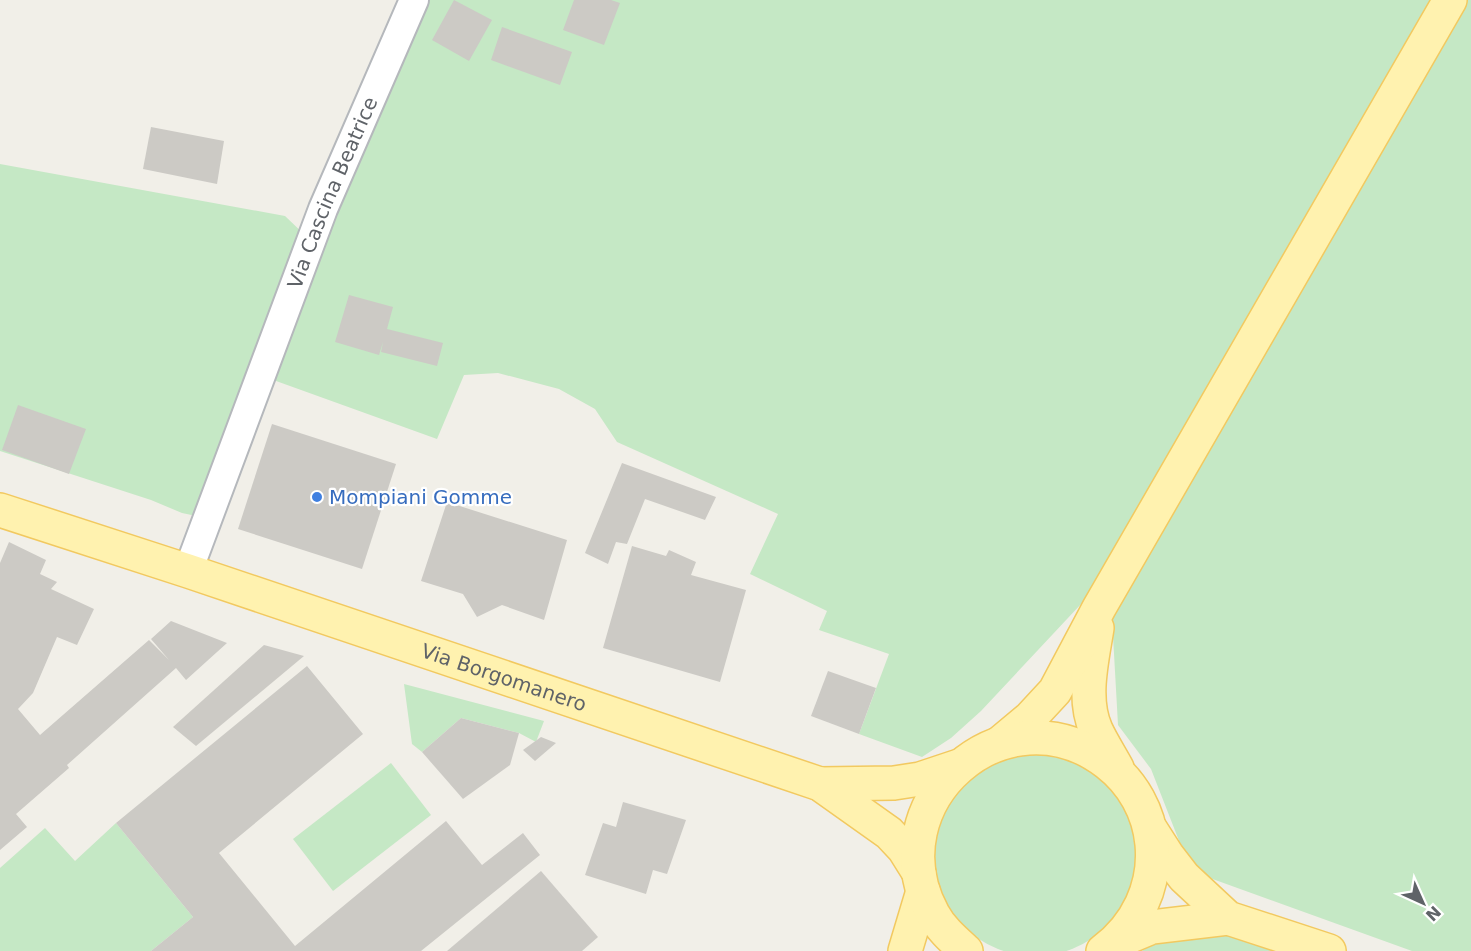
<svg xmlns="http://www.w3.org/2000/svg" width="1471" height="951" font-family="'DejaVu Sans',sans-serif">
  <rect width="100%" height="100%" fill="#f1efe8"/>
  <g fill="#c5e8c5">
    <polygon points="421,0 1433,0 1221,370 1082,603 981,711 951,738 922,757 859,734 889,654 819,630 827,611 750,574 778,514 617,442 595,409 559,389 498,373 464,375 437,439 265,377"/>
    <polygon points="1466,0 1471,0 1471,951 1412,951 1207,877 1183,851 1151,769 1118,725 1112,618"/>
    <polygon points="0,164 285,216 308,238 201,517 182,513 151,500 0,451"/>
    <polygon points="404,684 544,721 536,742 519,733 461,718 422,752 412,744"/>
    <circle cx="1035" cy="855" r="101"/>
    <polygon points="391,763 431,815 333,891 293,839"/>
    <polygon points="116,823 193,917 151,951 0,951 0,868 45,828 75,861"/>
    <polygon points="1224,928 1281,951 1142,951 1151,945"/>
  </g>
  <g fill="#cccac5">
    <polygon points="454,0 492,20 469,61 432,40"/>
    <polygon points="574,0 611,0 620,3 604,45 563,30"/>
    <polygon points="502,27 572,52 560,85 491,60"/>
    <polygon points="151,127 224,141 217,184 143,169"/>
    <polygon points="349,295 393,307 387,329 443,343 437,366 381,352 383,342 379,355 335,342"/>
    <polygon points="18,405 86,429 69,474 2,450"/>
    <polygon points="272,424 396,464 362,569 238,529"/>
    <polygon points="622,463 716,497 705,520 645,499 627,544 616,542 608,564 585,553"/>
    <polygon points="447,502 567,540 544,620 502,605 477,617 463,594 421,581"/>
    <polygon points="9,542 46,560 40,574 57,582 51,589 94,609 77,645 57,637 33,693 18,709 40,735 149,640 169,660 151,639 171,621 227,643 186,680 176,668 67,765 69,768 16,814 27,827 0,850 0,563"/>
    <polygon points="632,546 666,556 669,550 696,562 691,575 746,590 720,682 603,648"/>
    <polygon points="264,645 304,656 196,746 173,727"/>
    <polygon points="307,666 363,734 219,853 295,946 446,821 482,865 523,833 540,855 421,951 151,951 193,917 116,823"/>
    <polygon points="828,671 876,688 859,734 811,716"/>
    <polygon points="461,718 519,733 510,765 463,799 422,752"/>
    <polygon points="541,737 556,743 535,761 523,750"/>
    <polygon points="623,802 686,820 667,874 653,870 646,894 585,875 603,823 616,827"/>
    <polygon points="541,871 598,937 582,951 447,951"/>
  </g>
  <g fill="none" stroke-linecap="round" stroke-linejoin="round">
    <g stroke="#b5b8bc" stroke-width="32">
      <g id="minor">
        <path id="s1" d="M188,571L323,209L414,0"/>
      </g>
    </g>
    <g stroke="#f2c960" stroke-width="36">
      <g id="major">
        <path id="s2" d="M0,510L188,571L820,784L889,833L904,849L919,873"/>
        <path d="M1097,628C1092,660 1082,699 1096,730C1102,743 1110,755 1117,768"/>
        <polyline points="1000,743 1030,718 1055,691 1099,608 1450,0"/>
        <polyline points="820,784 894,783 920,779 959,766"/>
        <polyline points="1151,830 1167,855 1184,877 1228,918 1329,951"/>
        <polyline points="1114,943 1152,927 1228,918"/>
        <polyline points="905,951 923,891"/>
        <path d="M966,951C954,940 941,929 933,914C872,802 1006,685 1107,763C1133,783 1149,812 1152,844C1156,886 1137,926 1103,951"/>
      </g>
    </g>
    <use href="#minor" stroke="#fff" stroke-width="28"/>
    <use href="#major" stroke="#fff2af" stroke-width="33"/>
  </g>
  <circle fill="#3f7fe0" stroke="#fff" stroke-width="2" cx="317" cy="497" r="6"/>
  <g text-anchor="middle" stroke-width="4.5" stroke-linejoin="round" paint-order="stroke">
    <g font-size="20" fill="#5f6368" stroke="#fff">
      <text dy="7" stroke="none"><textPath href="#s1" startOffset="405">Via Cascina Beatrice</textPath></text>
      <text dy="7" stroke="none"><textPath href="#s2" startOffset="531">Via Borgomanero</textPath></text>
    </g>
    <g font-size="20" fill="#366cbe" stroke="#fff" text-anchor="start">
      <text x="329" y="504">Mompiani Gomme</text>
    </g>
  </g>
  <g transform="translate(1423 903) rotate(135)" stroke="#ffffff" stroke-width="4.5" paint-order="stroke">
  <path d="M0-4.5L10 22L0 15L-10 22Z" fill="#5f6368"/>
  <text y="-9" font-size="16" font-weight="bold" text-anchor="middle" fill="#5f6368">N</text>
  </g>
</svg>
